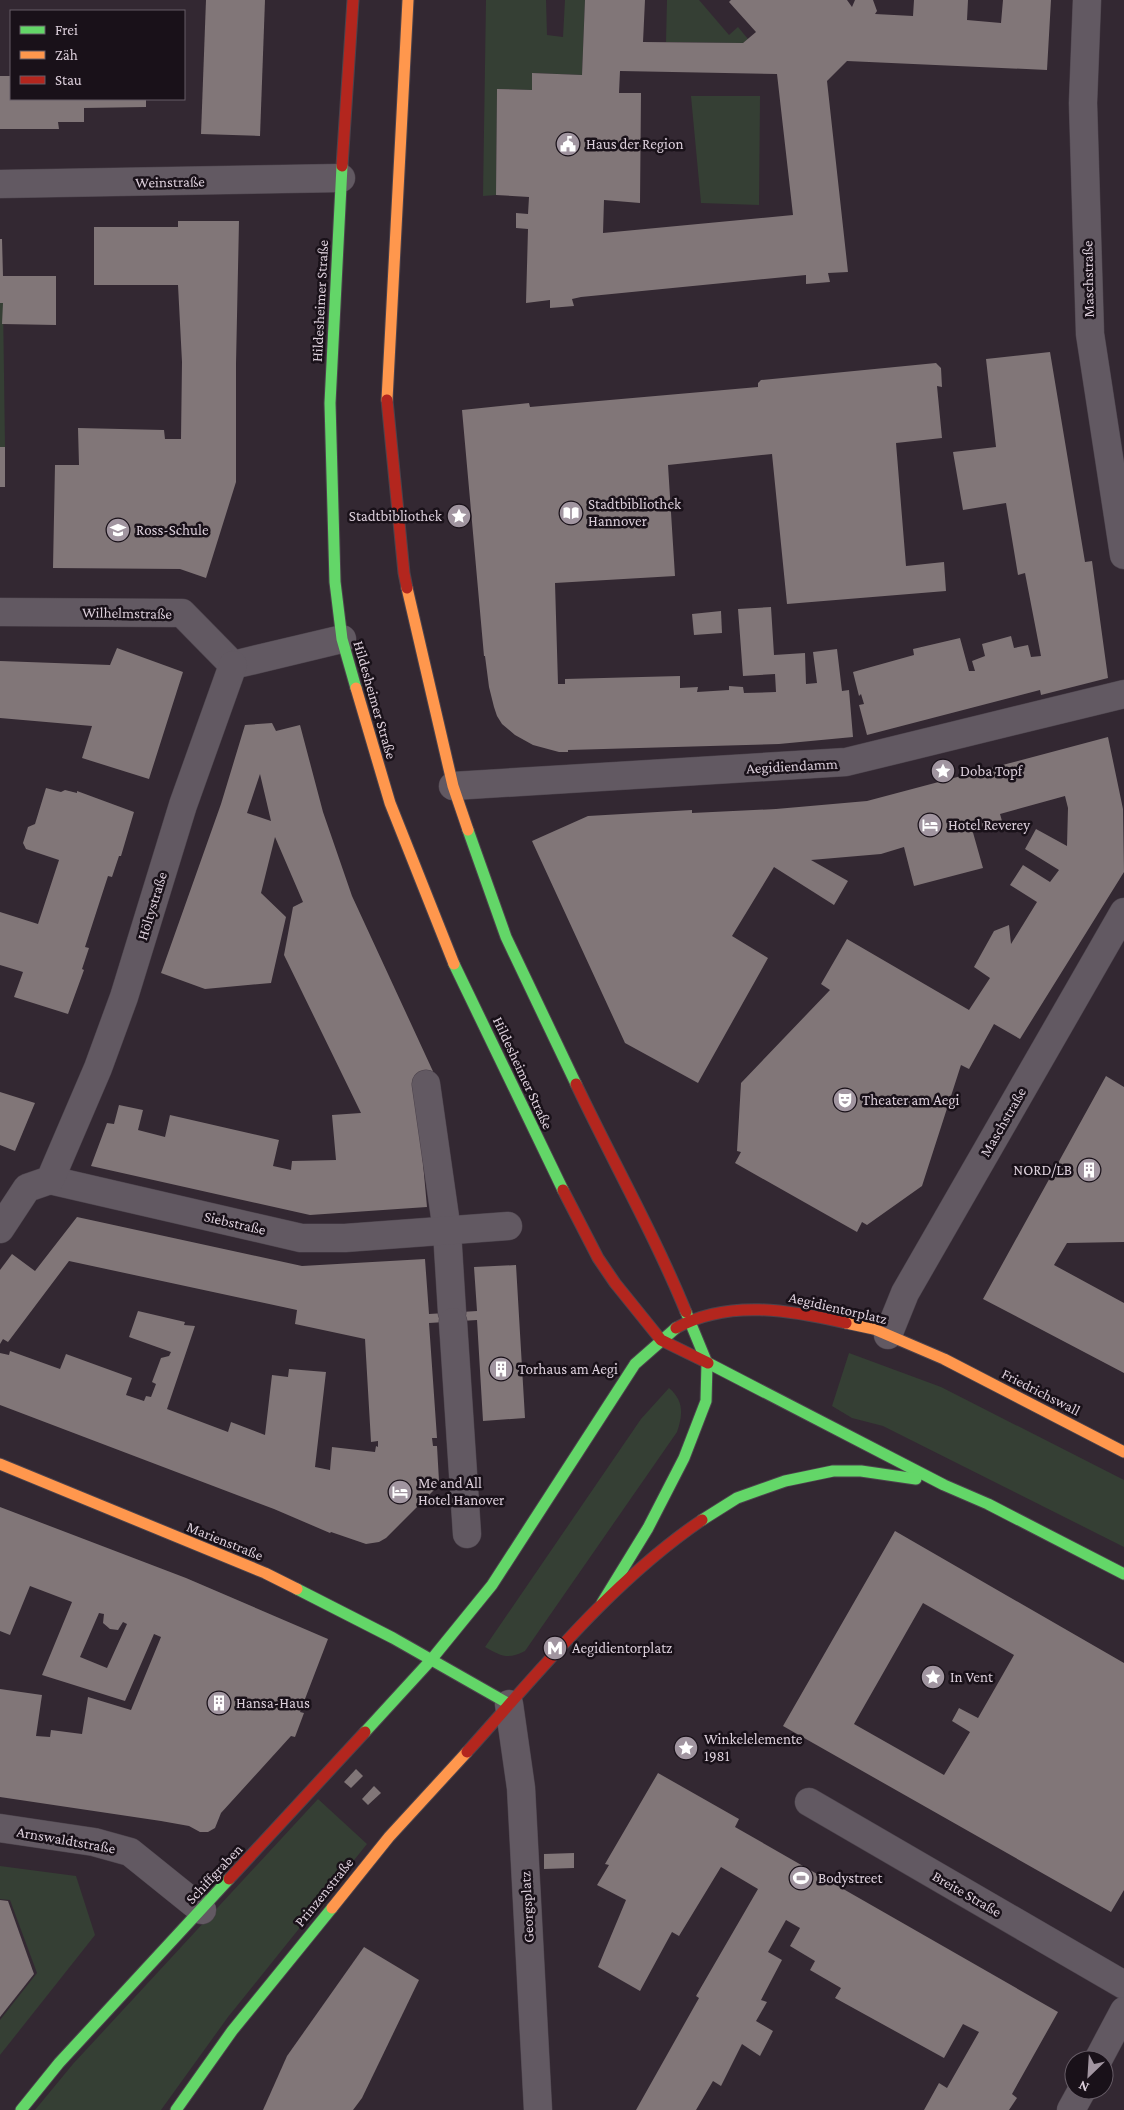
<svg xmlns="http://www.w3.org/2000/svg" width="1124" height="2110" font-family="'Crimson Pro',serif">
  <rect width="100%" height="100%" fill="#332832"/>
  <g fill="#353f34">
    <polygon points="486,0 546,0 547,35 563,37 565,0 585,0 582,75 533,73 532,90 497,89 496,195 483,196"/>
    <polygon points="667,0 699,0 729,35 738,27 748,39 743,43 666,42"/>
    <polygon points="691,96 760,96 759,205 701,203"/>
    <polygon points="0,303 3,303 5,447 0,447"/>
    <polygon points="849,1353 941,1387 1124,1480 1124,1547 883,1426 852,1418 832,1406"/>
    <path d="M669,1388C684,1401 683,1414 677,1432L525,1651C508,1660 501,1656 485,1647L641,1419Z"/>
    <polygon points="318,1799 367,1844 228,2017 161,2110 35,2110 73,2064"/>
    <polygon points="0,1866 76,1876 95,1935 0,2055 0,2020 37,1973 10,1900 0,1899"/>
  </g>
  <g fill="#817678" fill-rule="evenodd">
    <polygon points="206,0 265,0 260,136 201,134"/>
    <path d="M585,0H645L643,42L743,43L756,32L729,2L731,0H847L852,7L855,0H873L877,11L875,14L913,16L914,0H968L967,20L1001,23L1003,0H1051L1047,70L847,61L827,81L848,272L828,273L830,282L806,284V275L581,297L572,299L574,306L550,308V300L526,303L528,229L516,228V213L528,214L529,197L496,195L497,89L532,90V73L582,75ZM620,71L777,74L793,215L603,233L604,200L640,203L641,93H619Z"/>
    <polygon points="0,76 11,76 11,99 146,99 146,107 84,108 84,122 58,122 59,129 0,129"/>
    <polygon points="178,221 239,221 236,364 236,482 206,578 180,569 53,568 55,465 79,465 78,428 164,430 165,439 181,439 182,362 178,285 94,285 94,227 178,227"/>
    <polygon points="0,239 2,239 3,276 56,276 56,325 2,324 3,303 0,303"/>
    <polygon points="1050,352 1085,562 1092,561 1108,678 1041,695 1040,690 867,735 859,705 864,704 861,694 859,696 853,672 914,655 913,649 960,638 969,671 975,671 972,661 985,656 982,644 1011,636 1014,648 1028,645 1031,657 1041,656 1025,573 1018,575 1006,503 963,510 953,452 996,447 986,359"/>
    <polygon points="936,363 941,368 942,387 937,386 942,438 896,443 906,566 944,562 946,591 787,604 772,454 668,465 675,576 555,583 558,684 565,684 565,679 680,676 680,688 698,687 697,692 729,690 729,686 743,687 744,693 776,692 775,674 743,676 738,609 771,607 774,655 805,653 806,684 817,683 813,652 837,649 842,691 849,690 853,737 779,744 568,750 568,752 559,752 533,745 515,735 502,724 497,716 494,707 489,687 485,656 484,656 462,410 529,403 530,407 758,387 758,383 761,380"/>
    <rect x="0" y="447" width="5" height="40"/>
    <polygon points="721,611 722,633 694,635 692,614"/>
    <polygon points="117,648 183,672 149,779 82,758 92,726 0,718 0,661 110,665"/>
    <path d="M272,723L276,731L300,725L323,812L352,896L437,1080L418,1108L427,1207L310,1215L91,1166L107,1123L114,1124L119,1105L143,1110L138,1130L165,1137L170,1115L279,1140L273,1166L291,1170L292,1161L336,1160L332,1115L361,1113L284,955L293,907L303,902L275,837L261,893L286,917L271,983L205,989L161,973L221,804L245,725ZM260,774L271,821L247,813Z"/>
    <polygon points="1108,737 1123,809 1124,872 1020,1039 994,1024 969,1069 961,1065 922,1186 867,1225 862,1222 857,1232 735,1163 741,1152 737,1151 741,1083 830,990 821,984 847,939 969,1010 990,978 974,967 994,931 1009,925 1011,944 1037,902 1010,885 1023,865 1050,882 1059,870 1025,849 1036,829 1067,846 1068,808 1065,796 1000,814 1002,821 972,829 983,868 914,886 904,847 881,854 811,860 848,881 834,905 774,867 732,936 768,958 698,1083 625,1043 532,841 588,816 692,810 692,813 776,809 867,801"/>
    <polygon points="46,788 61,792 65,790 77,793 77,791 134,812 121,856 119,856 112,877 108,876 85,947 89,948 82,969 84,970 68,1014 14,997 23,972 0,965 0,912 38,924 59,860 26,849 23,843 28,827 35,824"/>
    <polygon points="1106,1076 1124,1087 1124,1242 1067,1243 1054,1265 1124,1303 1124,1373 983,1299"/>
    <polygon points="0,1092 35,1103 15,1151 0,1145"/>
    <polygon points="77,1217 302,1266 425,1259 429,1314 477,1311 474,1267 516,1265 525,1418 483,1421 477,1320 429,1323 437,1438 432,1438 433,1446 437,1446 439,1481 442,1482 386,1538 379,1542 366,1544 331,1532 330,1533 274,1509 0,1405 0,1353 9,1355 10,1351 60,1369 66,1354 132,1378 126,1395 144,1401 146,1396 151,1397 156,1384 152,1382 161,1358 169,1356 171,1352 129,1337 138,1311 185,1322 184,1325 195,1326 167,1409 228,1432 231,1422 265,1435 272,1375 288,1377 289,1369 326,1372 315,1467 330,1470 332,1447 375,1452 376,1446 378,1447 378,1441 371,1442 365,1339 295,1324 297,1310 69,1261 8,1342 3,1339 0,1344 0,1270 12,1254 35,1271"/>
    <path d="M0,1507L186,1578L328,1639L300,1712L304,1713L295,1737L291,1736L221,1813L215,1828L208,1832H200L189,1826L161,1821L0,1797V1689L42,1695L36,1736L50,1737L51,1730L82,1734L88,1697L131,1710L161,1637L154,1634L125,1701L42,1675L72,1602L30,1586L10,1635L0,1631ZM99,1613L104,1614L103,1623L110,1629L118,1630L123,1622L127,1624L107,1668L80,1657Z"/>
    <path d="M895,1531L1124,1663V1890L1111,1912L783,1726ZM923,1603L1014,1655L978,1718L959,1708L952,1721L970,1732L944,1775L854,1724Z"/>
    <polygon points="356,1769 363,1776 351,1788 344,1782"/>
    <polygon points="658,1773 739,1819 735,1827 1058,2012 1012,2094 1017,2098 1009,2110 924,2110 939,2083 947,2088 979,2032 963,2024 944,2058 835,1998 841,1988 810,1970 815,1961 790,1946 800,1928 786,1920 768,1952 782,1960 761,2000 767,2002 756,2021 773,2031 760,2056 742,2044 721,2086 713,2081 696,2110 636,2110 699,1998 696,1996 758,1889 721,1867 679,1936 672,1932 640,1991 598,1967 626,1900 597,1885 609,1865 605,1864"/>
    <polygon points="374,1786 381,1793 368,1805 362,1799"/>
    <polygon points="574,1853 574,1868 544,1869 544,1854"/>
    <polygon points="0,1900 8,1901 34,1974 0,2017"/>
    <polygon points="364,1947 419,1980 362,2098 353,2110 263,2110 287,2056"/>
  </g>
  <g fill="none" stroke-linecap="round" stroke-linejoin="round">
    <g stroke="#4c434c" stroke-width="29">
      <g id="street">
        <polyline points="1087,0 1083,103 1090,334 1124,555"/>
        <polyline points="0,184 341,178"/>
        <polyline points="0,612 182,613 233,665"/>
        <polyline points="233,665 342,639"/>
        <polyline points="453,786 846,762 1124,694"/>
        <polyline points="426,1084 447,1231 452,1312"/>
        <polyline points="50,1180 301,1238 345,1238 508,1226"/>
        <polyline points="0,1229 27,1188 50,1180 98,1068 124,997 183,805 233,665"/>
        <polyline points="453,1322 467,1534"/>
        <polyline points="888,1335 905,1293 1124,912"/>
        <polyline points="509,1704 521,1788 538,2110"/>
        <polyline points="809,1802 1124,1985"/>
        <polyline points="0,1828 94,1842 130,1852 202,1910"/>
        <polyline points="1098,2060 1124,2011"/>
        <polyline points="1071,2110 1082,2090"/>
      </g>
    </g>
    <g stroke="#4c434c" stroke-width="13">
      <g id="fast">
        <polyline points="342,166 330,403 335,582 342,639 356,688"/>
        <polyline points="468,830 506,937 576,1084"/>
        <polyline points="454,964 563,1190"/>
        <polyline points="708,1363 944,1485 988,1504 1124,1574"/>
        <polyline points="702,1520 737,1498 785,1481 833,1471 861,1471 916,1479"/>
        <polyline points="297,1589 393,1638 509,1704"/>
        <polyline points="602,1603 648,1528 684,1458 706,1401 707,1363 686,1312"/>
        <polyline points="365,1732 431,1660 492,1585 635,1364 676,1328"/>
        <polyline points="21,2110 59,2063 229,1879"/>
        <polyline points="176,2110 232,2031 332,1908"/>
      </g>
    </g>
    <g stroke="#4c434c" stroke-width="13">
      <g id="slow">
        <polyline points="387,400 408,0"/>
        <polyline points="407,588 453,786 468,830"/>
        <polyline points="356,688 390,803 454,964"/>
        <polyline points="846,1323 874,1329 944,1359 1124,1452"/>
        <polyline points="0,1464 265,1573 297,1589"/>
        <polyline points="332,1908 389,1837 467,1752"/>
      </g>
    </g>
    <g stroke="#4c434c" stroke-width="13">
      <g id="jam">
        <polyline points="342,166 353,0"/>
        <polyline points="387,400 404,573 407,588"/>
        <path d="M576,1084C612,1160 654,1234 686,1312"/>
        <polyline points="563,1190 598,1258 615,1283 661,1340 708,1363"/>
        <path d="M676,1328C728,1299 790,1310 846,1323"/>
        <path d="M467,1752C540,1671 611,1582 702,1520"/>
        <polyline points="229,1879 365,1732"/>
      </g>
    </g>
    <use href="#street" stroke="#625962" stroke-width="28"/>
    <use href="#fast" stroke="#63d668" stroke-width="11"/>
    <use href="#slow" stroke="#ff974d" stroke-width="11"/>
    <use href="#jam" stroke="#b3261e" stroke-width="11"/>
  </g>
  <defs>
    <g id="civic-disc" transform="scale(1.25)"><circle r="9.5" fill="#a195a0" stroke="#191119"/><path d="M-.6-6.5H3V-4.5H.6V-3L4-1V1h2V6H-6V1h2V-1L-.6-3ZM-1.2 2.5V6h2.4V2.5Z" fill="#fff"/></g>
    <g id="library-disc" transform="scale(1.25)"><circle r="9.5" fill="#a195a0" stroke="#191119"/><path d="M-6-4Q-3-5.5-.7-3.5V5Q-3 3-6 4ZM6-4Q3-5.5 .7-3.5V5Q3 3 6 4Z" fill="#fff"/></g>
    <g id="sight-disc" transform="scale(1.25)"><circle r="9.5" fill="#a195a0" stroke="#191119"/><path d="M0-6L1.8-2.2L6-1.7L2.9 1.2L3.7 5.4L0 3.3L-3.7 5.4L-2.9 1.2L-6-1.7L-1.8-2.2Z" fill="#fff"/></g>
    <g id="university-disc" transform="scale(1.25)"><circle r="9.5" fill="#a195a0" stroke="#191119"/><path d="M0-5L7-2L0 1L-7-2ZM-4 1L0 2.5L4 1V4Q0 6-4 4Z" fill="#fff"/></g>
    <g id="hotel-disc" transform="scale(1.25)"><circle r="9.5" fill="#a195a0" stroke="#191119"/><path d="M-6-4.5h1.5V1H6V5H4.5V3h-9V5H-6ZM-4 0a1.8 1.8 0 1 1 3.6 0ZM.5 0V-2.5h3Q6-2.5 6 0Z" fill="#fff"/></g>
    <g id="theatre-disc" transform="scale(1.25)"><circle r="9.5" fill="#a195a0" stroke="#191119"/><path d="M-5-5.5Q0-4 5-5.5V0Q5 5 0 6Q-5 5-5 0ZM-3.3-2.5H-1v1.5H-3.3ZM1-2.5H3.3v1.5H1ZM-2.8 1Q0 5.5 2.8 1Z" fill="#fff"/></g>
    <g id="building-disc" transform="scale(1.25)"><circle r="9.5" fill="#a195a0" stroke="#191119"/><path d="M-4-6H4V6H1V3H-1V6H-4ZM-2.5-4.3h1.7v1.8h-1.7ZM.8-4.3h1.7v1.8H.8ZM-2.5-1h1.7V.8h-1.7ZM.8-1h1.7V.8H.8Z" fill="#fff"/></g>
    <g id="metro-disc" transform="scale(1.25)"><circle r="9.5" fill="#a195a0" stroke="#191119"/><path d="M-5.5 5V-5H-3L0 0L3-5H5.5V5H3V-.5L0 4L-3-.5V5Z" fill="#fff"/></g>
    <g id="stadium-disc" transform="scale(1.25)"><circle r="9.5" fill="#a195a0" stroke="#191119"/><path d="M0-5a6.5 5 0 1 0 0 10a6.5 5 0 1 0 0-10ZM-3.5-1.8h7v3.6h-7Z" fill="#fff"/></g>
  </defs>
  <g fill-rule="evenodd">
    <use href="#civic-disc" x="568" y="144"/>
    <use href="#library-disc" x="571" y="513"/>
    <use href="#sight-disc" x="459" y="516"/>
    <use href="#university-disc" x="118" y="530"/>
    <use href="#sight-disc" x="943" y="771"/>
    <use href="#hotel-disc" x="930" y="825"/>
    <use href="#theatre-disc" x="845" y="1100"/>
    <use href="#building-disc" x="1089" y="1170"/>
    <use href="#building-disc" x="501" y="1369"/>
    <use href="#hotel-disc" x="400" y="1492"/>
    <use href="#metro-disc" x="555" y="1648"/>
    <use href="#sight-disc" x="933" y="1677"/>
    <use href="#building-disc" x="219" y="1703"/>
    <use href="#sight-disc" x="686" y="1748"/>
    <use href="#stadium-disc" x="801" y="1878"/>
  </g>
  <g text-anchor="middle" stroke-width="5" stroke-linejoin="round" paint-order="stroke">
    <g font-size="15" fill="#dccfdb" stroke="#191119" text-anchor="start">
      <text x="586" y="149">Haus der Region</text>
      <text x="588" y="509">Stadtbibliothek<tspan x="588" dy="17">Hannover</tspan></text>
      <text x="442" y="521" text-anchor="end">Stadtbibliothek</text>
      <text x="136" y="535">Ross-Schule</text>
      <text x="960" y="776">Doba Topf</text>
      <text x="948" y="830">Hotel Reverey</text>
      <text x="862" y="1105">Theater am Aegi</text>
      <text x="1072" y="1175" text-anchor="end">NORD/LB</text>
      <text x="518" y="1374">Torhaus am Aegi</text>
      <text x="418" y="1488">Me and All<tspan x="418" dy="17">Hotel Hanover</tspan></text>
      <text x="572" y="1653">Aegidientorplatz</text>
      <text x="950" y="1682">In Vent</text>
      <text x="236" y="1708">Hansa-Haus</text>
      <text x="704" y="1744">Winkelelemente<tspan x="704" dy="17">1981</tspan></text>
      <text x="818" y="1883">Bodystreet</text>
    </g>
    <g font-size="15" fill="#dccfdb" stroke="#191119">
      <text transform="translate(170 182) rotate(-1)" y="5">Weinstraße</text>
      <text transform="translate(1088 279) rotate(-91)" y="5">Maschstraße</text>
      <text transform="translate(320 301) rotate(-87)" y="5">Hildesheimer Straße</text>
      <text transform="translate(127 613) rotate(1)" y="5">Wilhelmstraße</text>
      <text transform="translate(375 700) rotate(74)" y="5">Hildesheimer Straße</text>
      <text transform="translate(792 766) rotate(-3)" y="5">Aegidiendamm</text>
      <text transform="translate(152 906) rotate(-73)" y="5">Höltystraße</text>
      <text transform="translate(523 1073) rotate(65)" y="5">Hildesheimer Straße</text>
      <text transform="translate(1003 1122) rotate(-60)" y="5">Maschstraße</text>
      <text transform="translate(235 1223) rotate(13)" y="5">Siebstraße</text>
      <text transform="translate(838 1308) rotate(13)" y="5">Aegidientorplatz</text>
      <text transform="translate(1041 1392) rotate(27)" y="5">Friedrichswall</text>
      <text transform="translate(225 1541) rotate(22)" y="5">Marienstraße</text>
      <text transform="translate(66 1840) rotate(10)" y="5">Arnswaldtstraße</text>
      <text transform="translate(214 1874) rotate(-47)" y="5">Schiffgraben</text>
      <text transform="translate(324 1892) rotate(-51)" y="5">Prinzenstraße</text>
      <text transform="translate(967 1894) rotate(30)" y="5">Breite Straße</text>
      <text transform="translate(527 1907) rotate(-93)" y="5">Georgsplatz</text>
    </g>
  </g>
  <rect x="10" y="10" width="175" height="90" fill="#191119" stroke="#675d67"/>
  <rect x="20" y="26" width="25" height="8" fill="#63d668" stroke="#675d67"/>
  <text x="55" y="35" font-size="15" fill="#dccfdb">Frei</text>
  <rect x="20" y="51" width="25" height="8" fill="#ff974d" stroke="#675d67"/>
  <text x="55" y="60" font-size="15" fill="#dccfdb">Zäh</text>
  <rect x="20" y="76" width="25" height="8" fill="#b3261e" stroke="#675d67"/>
  <text x="55" y="85" font-size="15" fill="#dccfdb">Stau</text>
  <g transform="translate(1089 2075) rotate(205)"><circle r="24" fill="#191119" stroke="#675d67"/>
  <path d="M0-4L9 19L0 12L-9 19Z" fill="#a195a0"/>
  <text y="-8" font-size="14" font-weight="bold" text-anchor="middle" fill="#dccfdb">N</text>
  </g>
</svg>
